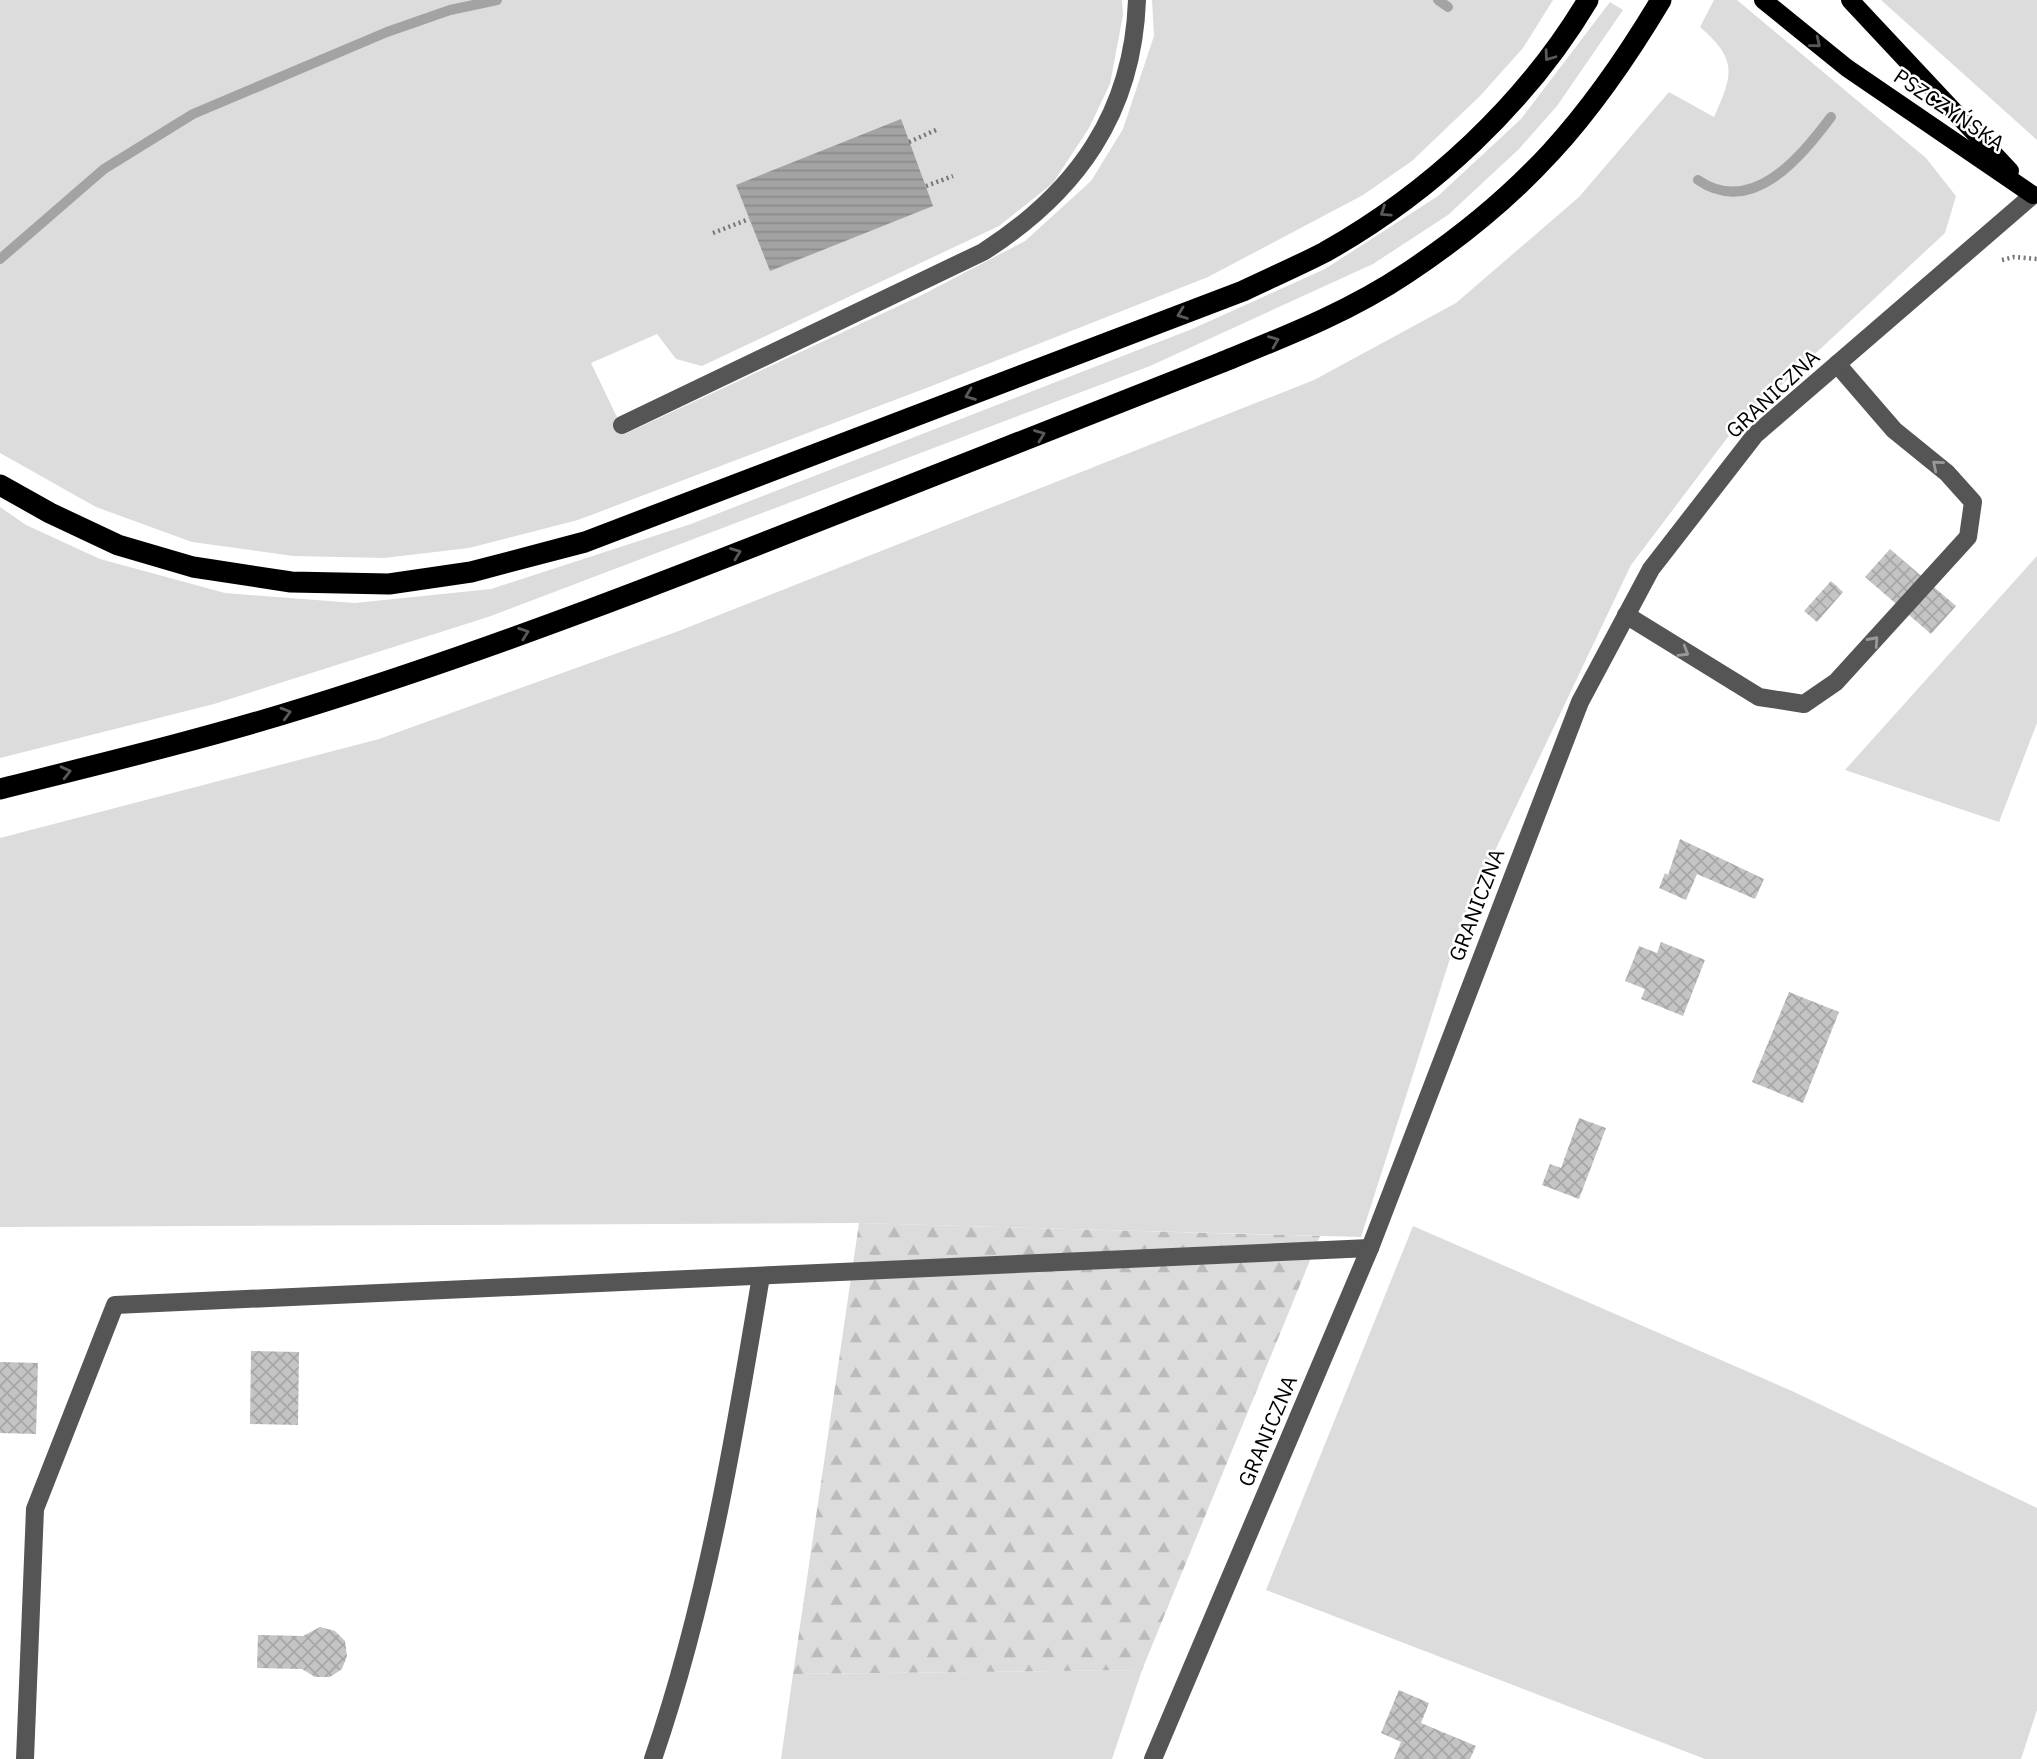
<svg xmlns="http://www.w3.org/2000/svg" width="2037" height="1759" font-family="'IBM Plex Sans',sans-serif">
  <defs>
    <pattern id="forest-firs" width="22" height="20" patternUnits="userSpaceOnUse" patternTransform="scale(1.75)"><rect width="22" height="20" fill="#dcdcdc"/><path d="M5 1l3.5 6h-7zM16 11l3.5 6h-7z" fill="#bbb"/></pattern>
    <pattern id="water-rules" width="6" height="5" patternUnits="userSpaceOnUse" patternTransform="scale(1.75)"><rect width="6" height="5" fill="#a3a3a3"/><path d="M0 2.5h6" fill="none" stroke="#8b8b8b"/></pattern>
    <pattern id="building-cross-hatch" width="8" height="8" patternUnits="userSpaceOnUse" patternTransform="scale(1.75)"><rect width="8" height="8" fill="#c4c4c4"/><path d="M0 0l8 8M0 8l8-8" fill="none" stroke="#a7a7a7"/></pattern>
  </defs>
  <rect width="100%" height="100%" fill="#fff"/>
  <g fill="#dcdcdc">
    <polygon points="0,0 1122,0 1123,15 1110,84 1089,128 1053,183 999,226 702,366 676,359 657,334 591,363 625,434 922,295 1025,241 1091,181 1123,129 1154,36 1152,0 1553,0 1523,48 1480,96 1412,161 1363,195 1208,277 929,387 578,520 469,548 384,558 293,556 192,542 96,507 0,453"/>
    <path d="M1714,0H1737L1926,158L1956,196L1945,233L1734,429L1631,565L1463,918L1361,1237L859,1223L0,1227V838L379,739L676,632L1314,380L1456,303L1579,197L1669,92L1714,117C1733,74 1738,60 1700,27Z"/>
    <polygon points="1882,0 2037,0 2037,140 1881,0"/>
    <polygon points="1610,2 1623,10 1557,106 1519,149 1448,215 1373,264 1150,366 488,617 214,704 0,758 0,507 26,525 100,559 225,593 355,603 491,589 691,524 1192,329 1325,269 1438,196 1521,119"/>
    <polygon points="2037,556 2037,723 1999,822 1845,770"/>
    <polygon points="1413,1226 1792,1391 2037,1508 2037,1710 2021,1759 1705,1759 1266,1590"/>
    <polygon points="1142,1670 1112,1759 781,1759 793,1674"/>
  </g>
  <polygon fill="url(#forest-firs)" points="859,1223 1320,1236 1142,1670 793,1674"/>
  <polygon fill="url(#water-rules)" points="901,119 933,206 770,271 736,185"/>
  <g fill="none" stroke-linecap="round" stroke-linejoin="round">
    <g stroke="#a3a3a3" stroke-width="10">
      <polyline points="1438,0 1448,7"/>
      <path d="M1698,180C1752,217 1800,158 1831,117"/>
      <polyline points="0,259 104,169 193,114 387,32 450,10 497,0"/>
    </g>
  </g>
  <g fill="url(#building-cross-hatch)">
    <polygon points="1890,549 1956,606 1931,634 1865,577"/>
    <polygon points="1831,581 1843,592 1817,622 1804,611"/>
    <polygon points="1680,839 1764,879 1755,899 1697,874 1686,900 1659,888 1665,873 1668,875"/>
    <polygon points="1661,942 1705,960 1683,1016 1641,999 1645,989 1625,981 1639,946 1657,953"/>
    <polygon points="1789,992 1839,1012 1803,1103 1752,1082"/>
    <polygon points="1579,1118 1606,1128 1579,1199 1542,1185 1550,1164 1561,1168"/>
    <polygon points="251,1351 299,1352 298,1425 250,1424"/>
    <polygon points="0,1362 38,1363 36,1434 0,1433"/>
    <polygon points="320,1627 335,1631 345,1641 347,1656 342,1669 330,1677 315,1677 302,1669 257,1668 258,1635 303,1636"/>
    <polygon points="1399,1690 1429,1703 1421,1723 1476,1746 1470,1759 1394,1759 1401,1742 1381,1733"/>
  </g>
  <g fill="none" stroke-linecap="round" stroke-linejoin="round">
    <g stroke="#777" stroke-width="4.5" stroke-dasharray="2 3.5" stroke-linecap="butt">
      <polyline points="909,142 936,130"/>
      <polyline points="926,186 953,176"/>
      <polyline points="713,233 749,219"/>
      <polyline points="2002,260 2014,257 2037,259"/>
    </g>
    <g stroke="#555" stroke-width="18">
      <path d="M622,425L983,252C1077,192 1133,113 1137,0"/>
      <polyline points="1626,615 1759,697 1804,704 1836,682 1968,537 1973,502 1947,473 1894,430 1837,364"/>
      <polyline points="25,1759 35,1509 115,1305 1370,1248"/>
      <path d="M653,1759C707,1602 734,1439 761,1276"/>
      <polyline points="1153,1759 1370,1248 1580,702 1651,569 1755,435 2033,195"/>
    </g>
    <g stroke="#000" stroke-width="18">
      <polyline points="1763,0 1847,68 2033,195"/>
      <polyline points="1850,0 2010,171"/>
    </g>
    <g stroke="#000" stroke-width="21">
      <path d="M0,485L50,513L118,545L193,567L291,582L389,584L471,572L585,542L1243,291C1270,278 1298,266 1325,252C1430,193 1526,104 1588,0"/>
      <path d="M0,789C104,763 208,738 310,706C535,636 754,546 974,460C1056,428 1138,396 1220,363C1284,337 1349,312 1407,273C1523,196 1590,119 1661,0"/>
    </g>
  </g>
  <defs><path id="oneway-chevron" d="M-2-3.5L2.5 0L-2 3.5" fill="none" stroke-width="1.6" stroke-linecap="round" stroke-linejoin="round" transform="scale(1.75)"/></defs>
  <g stroke="#595959">
    <use href="#oneway-chevron" transform="translate(1816 43) rotate(39)"/>
    <use href="#oneway-chevron" transform="translate(1549 56) rotate(126)"/>
    <use href="#oneway-chevron" transform="translate(1385 212) rotate(146)"/>
    <use href="#oneway-chevron" transform="translate(1182 314) rotate(159)"/>
    <use href="#oneway-chevron" transform="translate(1274 341) rotate(-22)"/>
    <use href="#oneway-chevron" transform="translate(970 395) rotate(159)"/>
    <use href="#oneway-chevron" transform="translate(1040 435) rotate(-21)"/>
    <use href="#oneway-chevron" transform="translate(736 553) rotate(-21)"/>
    <use href="#oneway-chevron" transform="translate(524 633) rotate(-20)"/>
    <use href="#oneway-chevron" transform="translate(286 713) rotate(-16)"/>
    <use href="#oneway-chevron" transform="translate(66 772) rotate(-14)"/>
  </g>
  <g stroke="#999">
    <use href="#oneway-chevron" transform="translate(1937 465) rotate(-140)"/>
    <use href="#oneway-chevron" transform="translate(1874 641) rotate(-48)"/>
    <use href="#oneway-chevron" transform="translate(1684 652) rotate(31)"/>
  </g>
  <g text-anchor="middle" stroke-width="5" stroke-linejoin="round" paint-order="stroke">
    <g font-size="21" fill="#000" stroke="#fff">
      <text transform="translate(1949 110) rotate(34)" y="7">PSZCZYŃSKA</text>
      <text transform="translate(1773 394) rotate(-43)" y="7">GRANICZNA</text>
      <text transform="translate(1477 905) rotate(-69)" y="7">GRANICZNA</text>
      <text transform="translate(1268 1431) rotate(-67)" y="7">GRANICZNA</text>
    </g>
  </g>
</svg>
